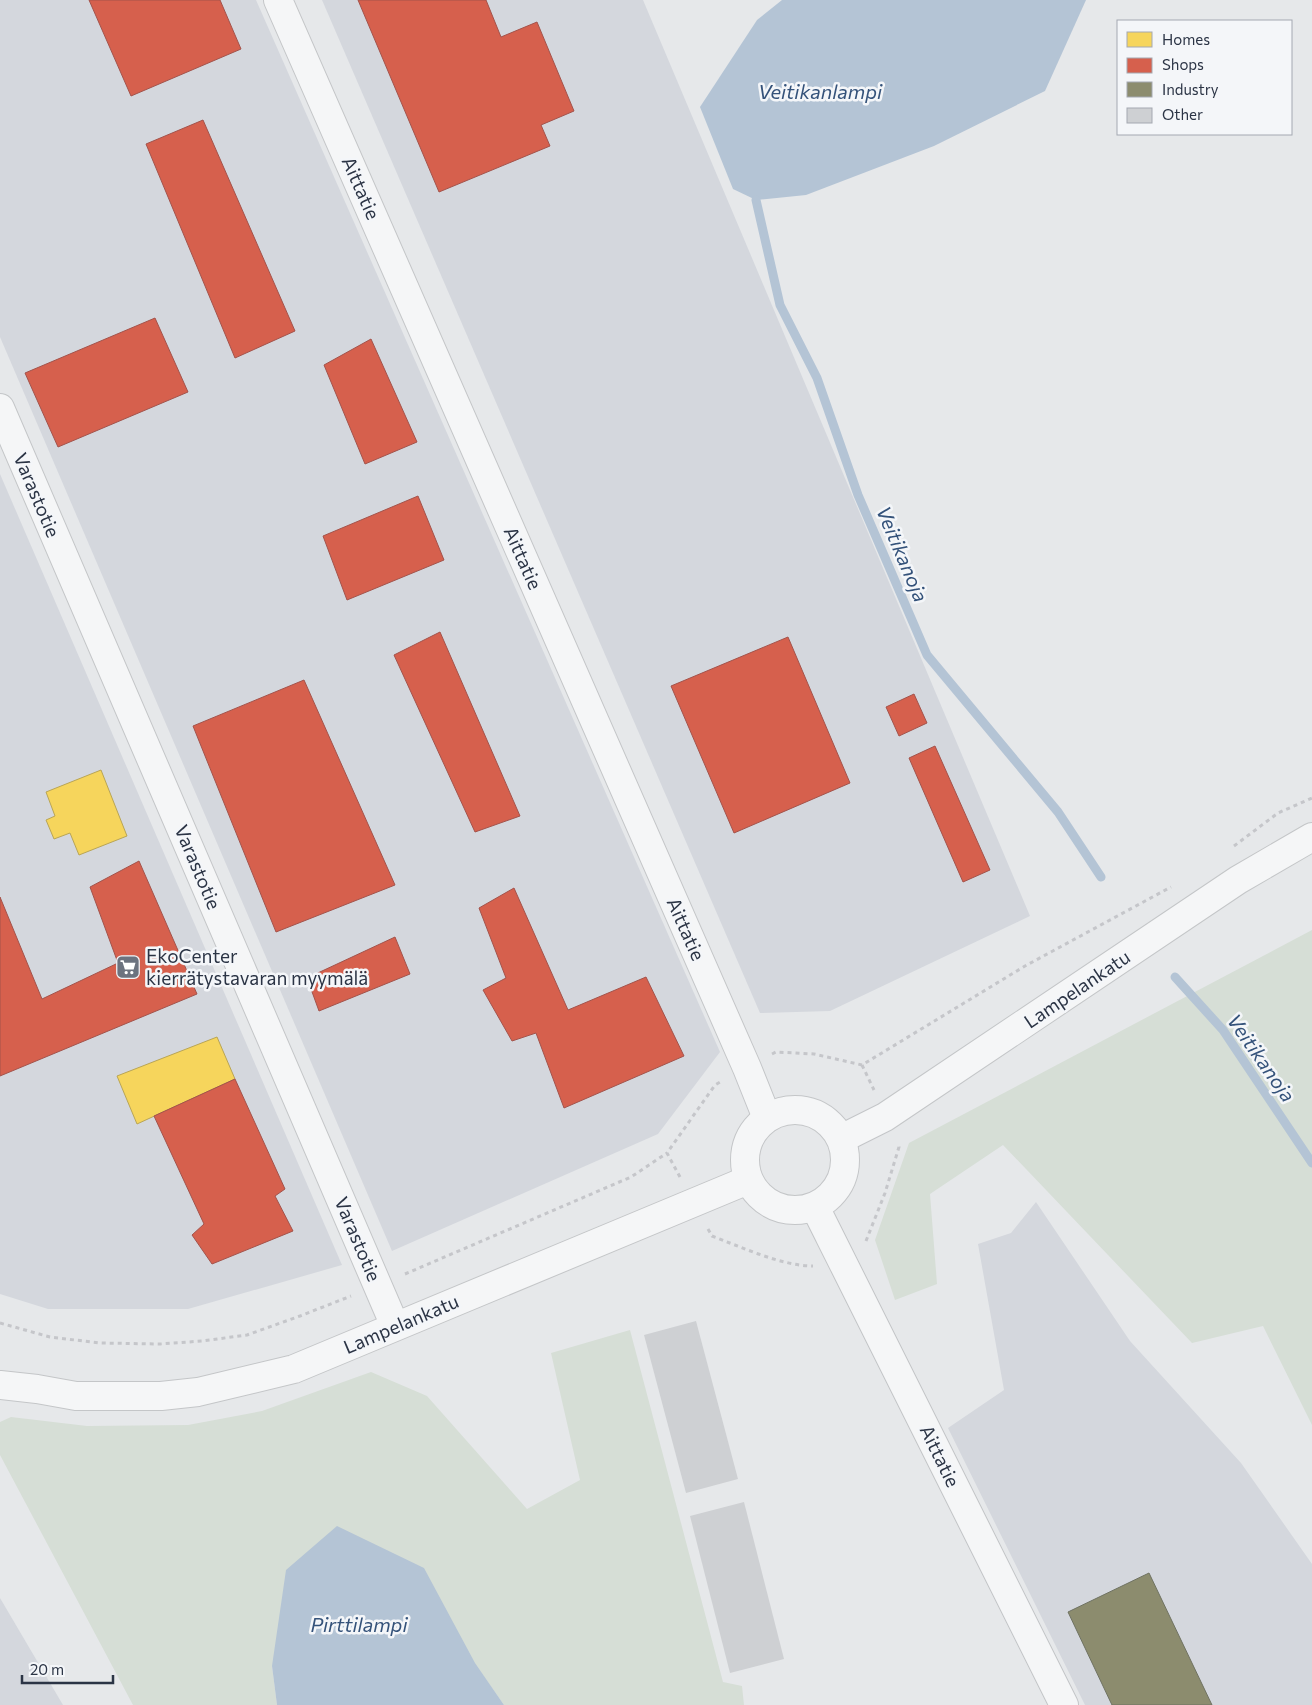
<svg xmlns="http://www.w3.org/2000/svg" width="1312" height="1705" font-family="Commissioner,sans-serif">
  <rect width="100%" height="100%" fill="#e6e8ea"/>
  <g fill="#d4d7dd">
    <polygon points="0,0 256,0 720,1052 658,1134 392,1251 0,337"/>
    <polygon points="322,0 643,0 1030,916 830,1011 760,1013"/>
    <polygon points="0,474 342,1265 188,1309 48,1309 0,1294"/>
    <polygon points="1036,1202 1130,1341 1241,1463 1312,1564 1312,1705 1085,1705 948,1428 1004,1390 978,1244 1011,1233"/>
    <polygon points="0,1598 63,1705 0,1705"/>
  </g>
  <g fill="#d6ded6">
    <polygon points="1312,930 1312,1425 1263,1326 1192,1343 1003,1145 930,1194 937,1284 895,1300 875,1240 909,1143"/>
    <polygon points="630,1330 723,1682 742,1686 744,1705 504,1705 475,1664 272,1666 277,1705 133,1705 0,1455 0,1422 11,1417 87,1426 188,1425 262,1411 371,1372 427,1396 527,1509 580,1480 551,1353"/>
  </g>
  <g fill="#b4c4d5">
    <polygon points="782,0 1086,0 1045,91 934,146 806,195 756,200 733,189 700,107 757,20"/>
    <polygon points="337,1526 424,1568 475,1663 504,1705 277,1705 272,1666 286,1570"/>
  </g>
  <g fill="#f6d55c" stroke="#b9a555">
    <polygon points="101,770 127,836 79,855 70,833 54,839 46,820 55,816 46,792"/>
    <polygon points="217,1037 235,1079 137,1124 117,1076"/>
  </g>
  <g fill="#d6604d" stroke="#a3534b">
    <polygon points="89,0 220,0 241,49 131,96"/>
    <polygon points="358,0 486,0 501,37 537,22 574,111 541,125 550,146 439,192"/>
    <polygon points="203,120 295,331 235,358 146,144"/>
    <polygon points="155,318 188,392 58,447 25,373"/>
    <polygon points="371,339 417,442 365,464 324,365"/>
    <polygon points="418,496 444,560 347,600 323,536"/>
    <polygon points="440,632 520,816 475,832 394,655"/>
    <polygon points="788,637 850,783 734,833 671,686"/>
    <polygon points="304,680 395,885 276,932 193,726"/>
    <polygon points="914,694 927,723 899,736 886,707"/>
    <polygon points="935,746 990,870 963,882 909,758"/>
    <polygon points="139,861 197,994 0,1076 0,897 42,999 118,963 90,887"/>
    <polygon points="514,888 568,1010 646,977 684,1056 564,1108 536,1033 512,1041 483,990 506,978 479,908"/>
    <polygon points="395,937 410,974 319,1011 307,978"/>
    <polygon points="235,1079 285,1189 275,1196 293,1231 212,1264 192,1235 204,1224 154,1116"/>
  </g>
  <polygon fill="#8c8c6e" stroke="#6f7262" points="1149,1573 1212,1705 1112,1705 1068,1612"/>
  <g fill="none" stroke-linecap="round" stroke-linejoin="round">
    <g stroke="#b4c4d5" stroke-width="9">
      <polyline points="756,200 780,305 817,378 858,495 927,655 1058,812 1101,877"/>
      <polyline points="1175,977 1223,1030 1312,1163"/>
    </g>
  </g>
  <g fill="#ced0d3">
    <polygon points="696,1321 738,1479 686,1493 644,1335"/>
    <polygon points="744,1502 784,1659 730,1673 690,1516"/>
  </g>
  <g fill="none" stroke-linecap="round" stroke-linejoin="round">
    <g stroke="#c4c6c8" stroke-width="30">
      <g id="minor">
        <polyline points="278,0 747,1068 767,1118"/>
        <polyline points="0,408 395,1326"/>
        <circle cx="795" cy="1160" r="50"/>
        <polyline points="841,1139 885,1117 1238,880 1312,837"/>
        <polyline points="815,1207 1064,1705"/>
        <polyline points="0,1385 37,1389 76,1396 161,1396 198,1392 294,1369 748,1180"/>
      </g>
    </g>
    <g stroke="#c5c6ca" stroke-width="3" stroke-dasharray="4 4" stroke-linecap="butt">
      <polyline points="1234,846 1278,813 1312,798"/>
      <polyline points="772,1054 776,1052 814,1054 862,1065 1025,966 1171,887"/>
      <polyline points="862,1065 874,1090"/>
      <polyline points="680,1177 667,1153 715,1085 722,1081"/>
      <path d="M708,1229L712,1236C741,1247 782,1266 813,1266"/>
      <polyline points="866,1241 885,1193 899,1147 898,1144"/>
      <polyline points="405,1274 631,1177 667,1153"/>
      <polyline points="0,1323 50,1337 100,1343 160,1344 202,1341 247,1335 300,1316 351,1296"/>
    </g>
    <use href="#minor" stroke="#f5f6f7" stroke-width="28"/>
  </g>
  <defs>
    <g id="supermarket-square" transform="scale(1.25)"><rect x="-9" y="-9" width="18" height="18" rx="4" fill="#6c737f" stroke="#f4f6f9"/><path d="M-6-5.5h2.5l.6 2H6L4.5 2H-2.5L-4.4-4H-6ZM-1.5 3.2a1.3 1.3 0 1 0 .1 0ZM3 3.2a1.3 1.3 0 1 0 .1 0Z" fill="#fff"/></g>
  </defs>
  <g fill-rule="evenodd">
    <use href="#supermarket-square" x="128" y="967"/>
  </g>
  <g text-anchor="middle" stroke-width="5" stroke-linejoin="round" paint-order="stroke">
    <g font-size="19" fill="#2b3445" stroke="#f4f6f9">
      <text transform="translate(361 188) rotate(66)" y="7">Aittatie</text>
      <text transform="translate(37 495) rotate(67)" y="7">Varastotie</text>
      <text transform="translate(523 558) rotate(66)" y="7">Aittatie</text>
      <text transform="translate(198 867) rotate(67)" y="7">Varastotie</text>
      <text transform="translate(686 929) rotate(66)" y="7">Aittatie</text>
      <text transform="translate(1077 989) rotate(-34)" y="7">Lampelankatu</text>
      <text transform="translate(358 1239) rotate(67)" y="7">Varastotie</text>
      <text transform="translate(401 1324) rotate(-23)" y="7">Lampelankatu</text>
      <text transform="translate(940 1456) rotate(64)" y="7">Aittatie</text>
    </g>
    <g font-size="19" fill="#2b3445" stroke="#f4f6f9" text-anchor="start">
      <text x="146" y="963">EkoCenter<tspan x="146" dy="22">kierrätystavaran myymälä</tspan></text>
    </g>
    <g font-size="20" font-style="italic" fill="#34527a" stroke="#f4f6f9">
      <text x="820" y="99">Veitikanlampi</text>
      <text transform="translate(902 554) rotate(67)" y="7">Veitikanoja</text>
      <text transform="translate(1261 1058) rotate(55)" y="7">Veitikanoja</text>
      <text x="359" y="1632">Pirttilampi</text>
    </g>
  </g>
  <rect x="1117" y="20" width="175" height="115" fill="#f4f6f9" stroke="#a4a8b1"/>
  <rect x="1127" y="32" width="25" height="15" fill="#f6d55c" stroke="#a4a8b1"/>
  <text x="1162" y="45" font-size="15" fill="#2b3445">Homes</text>
  <rect x="1127" y="58" width="25" height="15" fill="#d6604d" stroke="#a4a8b1"/>
  <text x="1162" y="70" font-size="15" fill="#2b3445">Shops</text>
  <rect x="1127" y="82" width="25" height="15" fill="#8c8c6e" stroke="#a4a8b1"/>
  <text x="1162" y="95" font-size="15" fill="#2b3445">Industry</text>
  <rect x="1127" y="108" width="25" height="15" fill="#ced0d3" stroke="#a4a8b1"/>
  <text x="1162" y="120" font-size="15" fill="#2b3445">Other</text>
  <path d="M22 1675v8h91v-8" fill="none" stroke="#2b3445" stroke-width="2.5"/>
  <text x="30" y="1675" font-size="15" fill="#2b3445" stroke="#f4f6f9" stroke-width="4" paint-order="stroke">20 m</text>
</svg>
